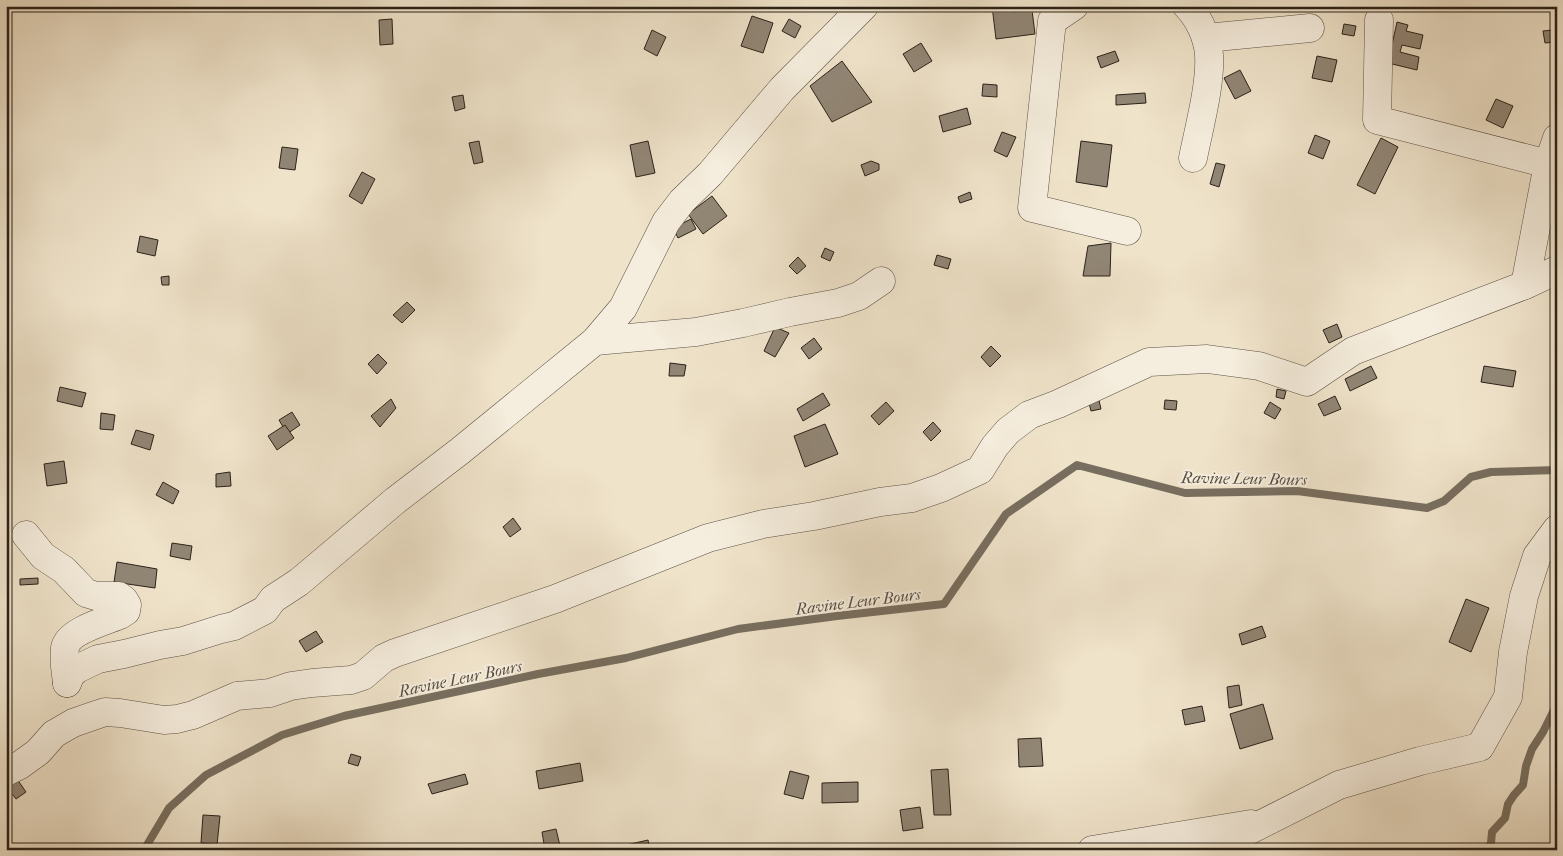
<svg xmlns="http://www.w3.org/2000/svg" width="1563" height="856" font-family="'IM FELL French Canon',serif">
  <rect width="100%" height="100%" fill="#efe3ca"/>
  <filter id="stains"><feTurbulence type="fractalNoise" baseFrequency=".004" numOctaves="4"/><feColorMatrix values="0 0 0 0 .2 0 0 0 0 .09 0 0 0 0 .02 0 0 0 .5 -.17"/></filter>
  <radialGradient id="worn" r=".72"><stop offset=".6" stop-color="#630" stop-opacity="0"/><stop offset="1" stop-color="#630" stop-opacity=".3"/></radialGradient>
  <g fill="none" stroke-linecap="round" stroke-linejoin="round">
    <g stroke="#786e5f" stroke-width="8">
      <polyline points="144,850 169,808 206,775 282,735 344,716 538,674 626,658 738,629 837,616 944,604 1006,514 1077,465 1185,493 1297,491 1427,508 1444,501 1471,477 1491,472 1557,470"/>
      <polyline points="1487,850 1491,843 1492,832 1505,818 1508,804 1514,795 1523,785 1526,766 1532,749 1543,732 1557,704"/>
    </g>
  </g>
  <g fill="#918675" stroke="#2b2219">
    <polygon points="992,6 1012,6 1013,12 1032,10 1035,34 996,39"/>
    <polygon points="1419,6 1434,6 1436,11 1419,11"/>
    <polygon points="1505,6 1540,6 1506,11"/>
    <polygon points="752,16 773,23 763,53 741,46"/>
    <polygon points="392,19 393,44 380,45 379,20"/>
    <polygon points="789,19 801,26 795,38 782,31"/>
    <polygon points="1397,22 1408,25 1406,31 1423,35 1420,49 1402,45 1400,52 1419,57 1417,70 1388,63"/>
    <polygon points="1344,24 1356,26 1354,36 1342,34"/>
    <polygon points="652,30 666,37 657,56 644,49"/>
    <polygon points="1553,30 1555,42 1545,43 1543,31"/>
    <polygon points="921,43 932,61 914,72 903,54"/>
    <polygon points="1115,51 1119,61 1101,68 1097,57"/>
    <polygon points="1317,56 1337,60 1332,82 1312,78"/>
    <polygon points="842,61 872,102 832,122 810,86"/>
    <polygon points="1240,70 1251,91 1235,99 1224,78"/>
    <polygon points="983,84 997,85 997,97 982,96"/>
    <polygon points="1145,93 1146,103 1116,105 1116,95"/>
    <polygon points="463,95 465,108 455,111 452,97"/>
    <polygon points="1496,99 1513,106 1503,128 1486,120"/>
    <polygon points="967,108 971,124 943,132 939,116"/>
    <polygon points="1002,132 1016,137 1007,157 994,151"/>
    <polygon points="1315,135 1330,141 1323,159 1308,153"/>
    <polygon points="1381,138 1398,147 1375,194 1357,185"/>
    <polygon points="479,141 483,162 474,164 469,143"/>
    <polygon points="648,141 655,173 636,177 630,145"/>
    <polygon points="1081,141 1112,145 1107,187 1076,182"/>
    <polygon points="282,147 298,149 295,170 279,168"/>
    <polygon points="871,161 879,164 879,170 865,176 861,165"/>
    <polygon points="1216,163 1225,165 1219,187 1210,184"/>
    <polygon points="362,172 375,179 362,204 349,196"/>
    <polygon points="970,192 972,199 960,203 958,197"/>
    <polygon points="712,196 727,216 703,234 688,214"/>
    <polygon points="691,219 696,229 678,238 673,228"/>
    <polygon points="140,236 158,240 155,256 137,252"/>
    <polygon points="1111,243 1110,276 1083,276 1088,246"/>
    <polygon points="825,248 834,252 830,261 821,257"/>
    <polygon points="937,255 951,259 948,269 934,265"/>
    <polygon points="798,257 806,266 797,274 789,266"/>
    <polygon points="169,276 169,285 162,285 161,277"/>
    <polygon points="407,302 415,310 402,323 393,315"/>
    <polygon points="1337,324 1342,337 1329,343 1323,330"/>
    <polygon points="775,327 789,333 775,357 764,351"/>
    <polygon points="814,338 822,349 809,359 801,348"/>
    <polygon points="991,346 1001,356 990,367 981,357"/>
    <polygon points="378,354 387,363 377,374 368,364"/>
    <polygon points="670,363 686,365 684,376 669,376"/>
    <polygon points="1371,366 1377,378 1350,391 1345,379"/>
    <polygon points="1484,366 1516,371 1513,387 1481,382"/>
    <polygon points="60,387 86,393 82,407 57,401"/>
    <polygon points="1277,389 1286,391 1284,399 1276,397"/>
    <polygon points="823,393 830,405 803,421 797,409"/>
    <polygon points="1098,396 1101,409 1091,411 1088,399"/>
    <polygon points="1335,396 1341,409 1324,416 1318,404"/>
    <polygon points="391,399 396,408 380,427 371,416"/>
    <polygon points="1165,400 1177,401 1176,410 1164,409"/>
    <polygon points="886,402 894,411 879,425 871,416"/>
    <polygon points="1270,402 1281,409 1275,419 1264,413"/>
    <polygon points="292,412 300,425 287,434 279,420"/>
    <polygon points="101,413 115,415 113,430 100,429"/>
    <polygon points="933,422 941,431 931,441 923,432"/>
    <polygon points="825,424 838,454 805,467 794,436"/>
    <polygon points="285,425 294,438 277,450 268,436"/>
    <polygon points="136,430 154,435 150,450 131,444"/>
    <polygon points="64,461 67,483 47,486 44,464"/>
    <polygon points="230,472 231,486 216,487 216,474"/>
    <polygon points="163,482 179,491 173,504 156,495"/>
    <polygon points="513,518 521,529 510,537 503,527"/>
    <polygon points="172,543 192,546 190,560 170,556"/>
    <polygon points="117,562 157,569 155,588 114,582"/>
    <polygon points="38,578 38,584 20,585 20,579"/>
    <polygon points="1466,599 1489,608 1471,652 1449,642"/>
    <polygon points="1262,626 1266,637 1242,645 1239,634"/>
    <polygon points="316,631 323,642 306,652 299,641"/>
    <polygon points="1239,685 1242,705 1229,708 1227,687"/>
    <polygon points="1263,704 1273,739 1240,749 1230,714"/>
    <polygon points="1202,706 1205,721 1185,725 1182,710"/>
    <polygon points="1041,738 1043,766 1019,767 1018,739"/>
    <polygon points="351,754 361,757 358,766 348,763"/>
    <polygon points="580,763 583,781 539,789 536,771"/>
    <polygon points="948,769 951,815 934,815 931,770"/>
    <polygon points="790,771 809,776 803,799 784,794"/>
    <polygon points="465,774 468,784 432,794 428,784"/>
    <polygon points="17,779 26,792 16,799 6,786"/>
    <polygon points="858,782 858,802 822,803 822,783"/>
    <polygon points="920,807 923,828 903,831 900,810"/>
    <polygon points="203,815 220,816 217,845 201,843"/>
    <polygon points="556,829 561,850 545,850 542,832"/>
    <polygon points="648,840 650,850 627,850 626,845"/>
    <polygon points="485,845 485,850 469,850 468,846"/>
  </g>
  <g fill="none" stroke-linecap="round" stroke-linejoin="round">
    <g stroke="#5c5245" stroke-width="29">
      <g id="minor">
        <polyline points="1074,6 1052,21 1032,208 1127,231"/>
        <path d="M1187,6C1199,18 1208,38 1209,55C1211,83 1199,128 1193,158"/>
        <polyline points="1379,20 1377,120 1548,164"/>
        <polyline points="1206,38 1310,28"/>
        <polyline points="1525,285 1557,270"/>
        <polyline points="595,341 696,332 743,323 790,312 838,303 859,296 881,281"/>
        <path d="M26,535L43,556L64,570L86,593L96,596H119L124,600L127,605L126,611L120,615C106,621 68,631 65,648C63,659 66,673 67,683"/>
        <polyline points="67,683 71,674 77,669 98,659 124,654 160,645 183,641 221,629 234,626 265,610 273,599 299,582 396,500 460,451 595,341 623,308 666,222 682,201 710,174 782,89 864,6"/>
        <polyline points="6,772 20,765 38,752 54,734 73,723 93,716 105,712 120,713 164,720 177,719 193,715 237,696 270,693 291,686 312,683 351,680 363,676 384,658 395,653 555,599 708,538 763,524 814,516 880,502 912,498 941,488 980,470 995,446 1008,431 1029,415 1058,404 1149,362 1207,359 1259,366 1307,382 1353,351 1525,285 1548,164 1557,138"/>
        <polyline points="1092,850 1251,824"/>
        <polyline points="1221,850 1232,839 1339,785 1420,761 1480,747 1508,697 1513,652 1524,596 1537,556 1557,529"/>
      </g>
    </g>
    <use href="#minor" stroke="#f5eddd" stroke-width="28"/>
  </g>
  <g text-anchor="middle" stroke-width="4" stroke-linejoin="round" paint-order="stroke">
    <g font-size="16" font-style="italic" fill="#584e42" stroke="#f5eddd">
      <text transform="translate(1244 478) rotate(1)" y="6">Ravine Leur Bours</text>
      <text transform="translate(858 601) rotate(-7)" y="6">Ravine Leur Bours</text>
      <text transform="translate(460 678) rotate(-12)" y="6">Ravine Leur Bours</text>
    </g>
  </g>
  <rect width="1563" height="856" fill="none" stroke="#efe3ca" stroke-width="25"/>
  <rect x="8" y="8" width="1548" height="841" fill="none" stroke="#2b2219" stroke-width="2.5"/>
  <rect x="12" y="12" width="1538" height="831" fill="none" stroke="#2b2219"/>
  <rect width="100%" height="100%" filter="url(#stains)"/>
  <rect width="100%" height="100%" fill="url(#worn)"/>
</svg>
